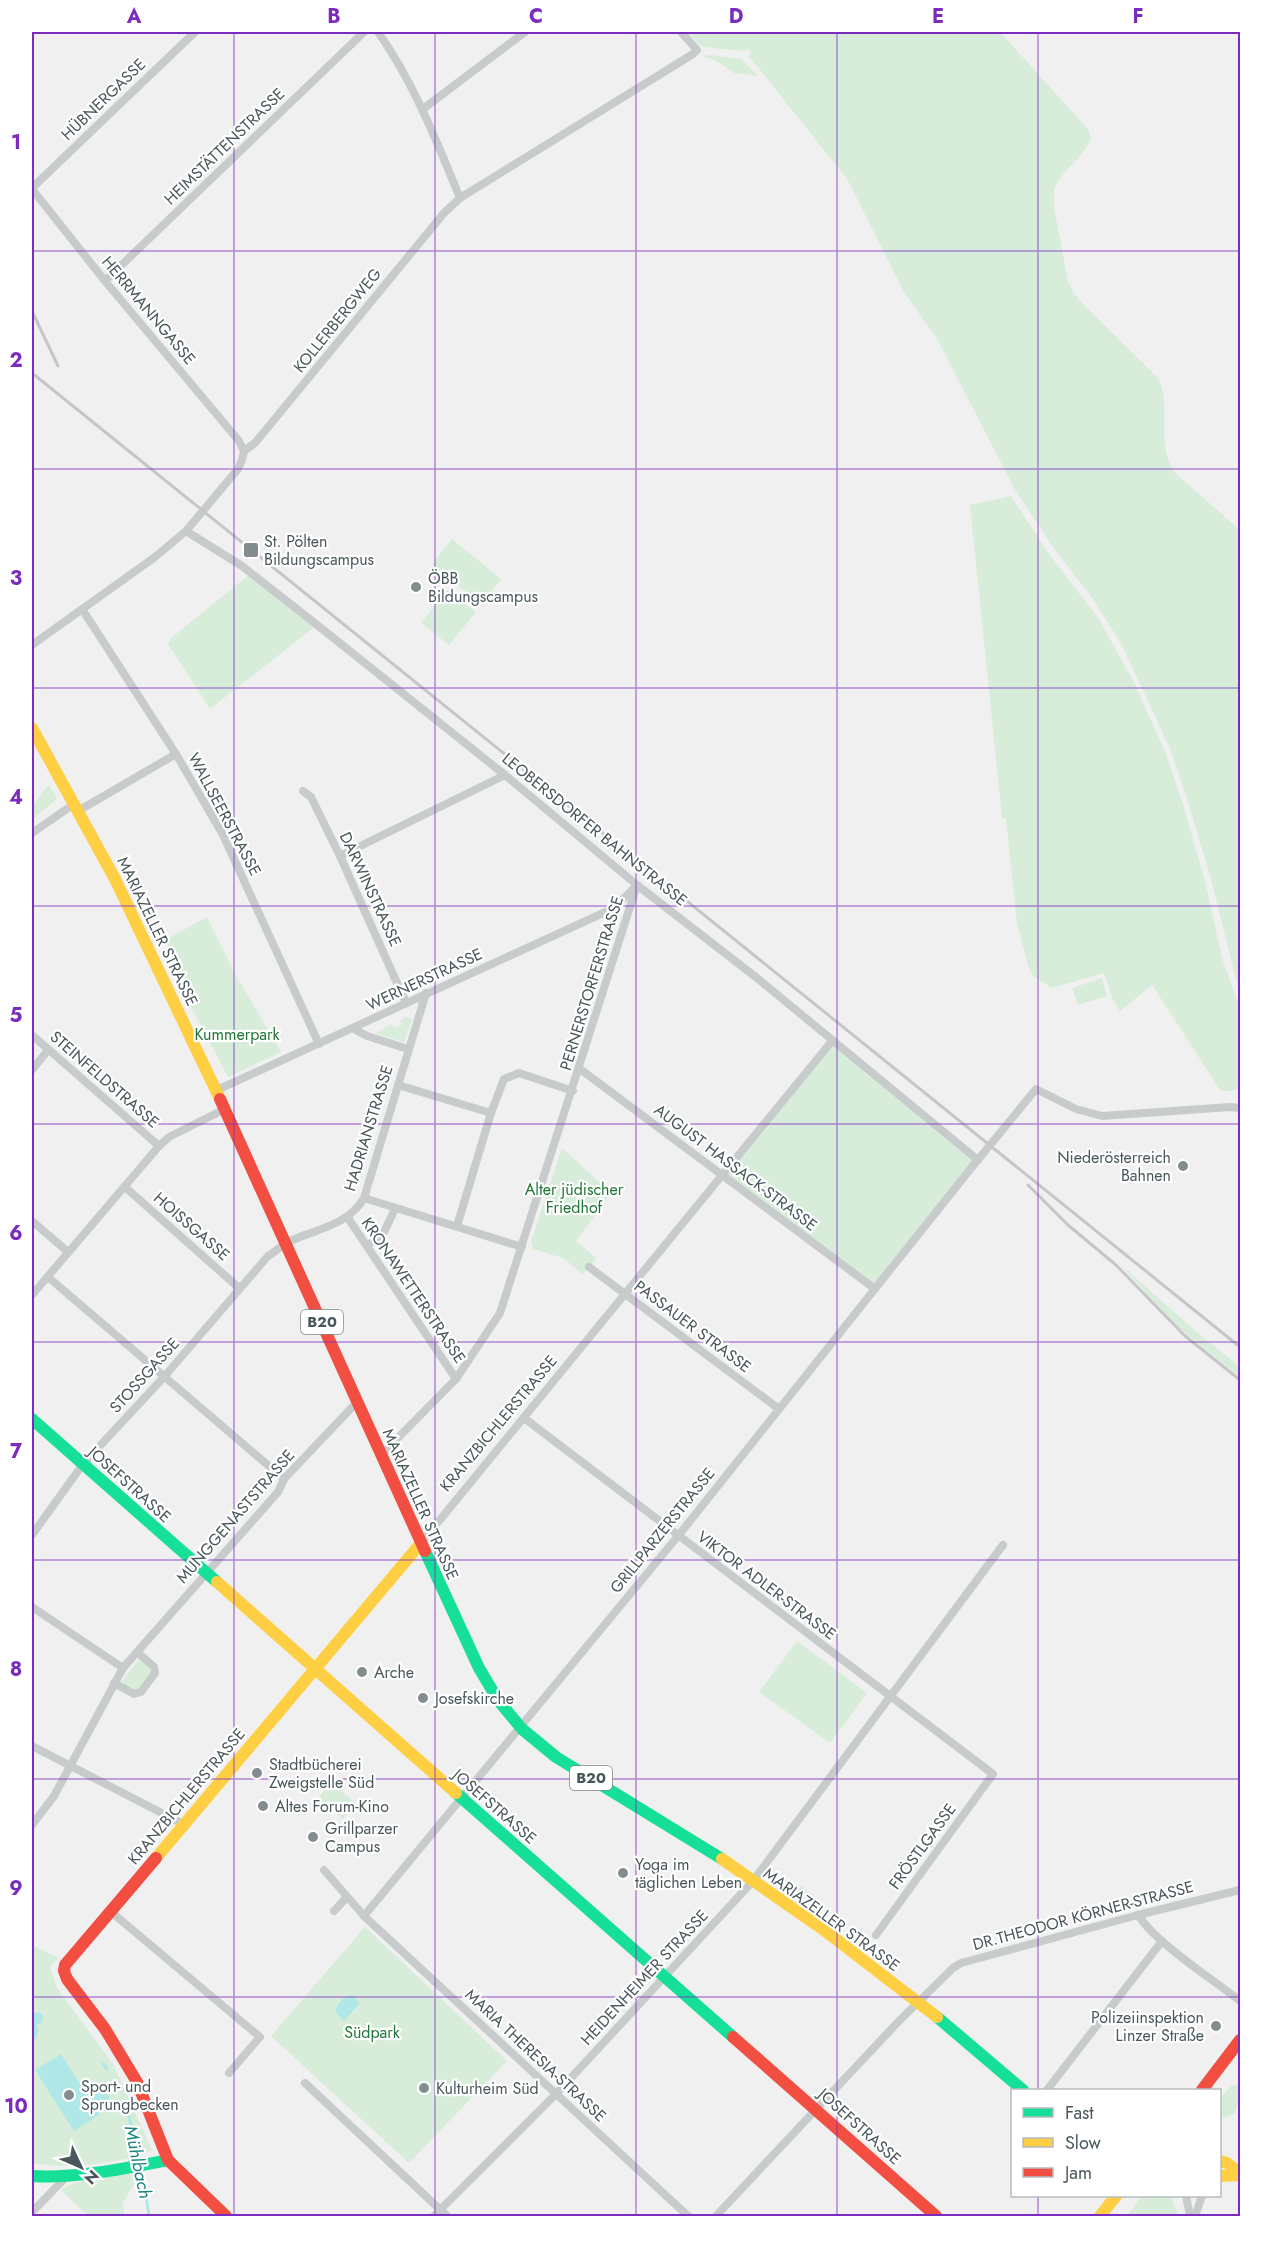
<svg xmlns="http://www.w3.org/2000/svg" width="1272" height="2248" font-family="Jost,sans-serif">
  <rect width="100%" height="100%" fill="#f0f0f0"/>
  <g fill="#d7edda">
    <path d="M686,32H1000L1088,129L1091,138C1084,157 1067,166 1057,183C1053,189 1054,199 1054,207L1068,281L1073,292L1081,302L1159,379C1172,409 1155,444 1175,473L1240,530V995L1211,879L1188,802L1171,751L1122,645L1090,595L1055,550L1014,488L937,339L904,292L847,179L749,56L751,50L743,51L703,47Z"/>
    <polygon points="710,55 741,59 758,76 734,73 715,60 701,56"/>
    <polygon points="1011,496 1049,554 1099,619 1135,684 1166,754 1183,804 1205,881 1223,961 1240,1009 1240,1088 1230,1091 1221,1091 1152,985 1120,1011 1113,1000 1104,973 1052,988 1034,977 1029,969 1017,924 1006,819 1002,818 970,505"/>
    <polygon points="452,539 501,579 481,604 432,564"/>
    <polygon points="251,573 317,625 210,709 168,644 170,639"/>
    <polygon points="447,590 476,612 449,645 421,623"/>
    <polygon points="49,785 57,799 33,819 32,806"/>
    <polygon points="207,917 237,977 281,1052 228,1077 190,1005 191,997 165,940"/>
    <polygon points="1102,978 1107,996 1078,1005 1072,988"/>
    <polygon points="406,1017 411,1018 412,1020 404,1042 379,1035 376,1033 391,1024 394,1028 402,1025 400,1020"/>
    <polygon points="832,1041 978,1160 875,1289 723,1174"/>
    <polygon points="562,1148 611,1193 576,1241 596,1258 583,1274 563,1258 533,1249 531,1242"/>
    <polygon points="1119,1263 1200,1335 1240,1367 1240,1377 1174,1324"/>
    <polygon points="797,1641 867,1693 830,1743 759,1692"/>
    <polygon points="139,1659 150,1669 151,1672 139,1690 134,1691 121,1683"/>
    <polygon points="331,1783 356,1803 343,1819 318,1798"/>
    <polygon points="801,1886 825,1905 820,1910 793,1891 796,1887"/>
    <polygon points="365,1927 507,2061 409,2163 271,2036"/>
    <path d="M32,1945L58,1958L50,1967L57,1988L113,2064L152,2150C116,2164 70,2170 32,2163Z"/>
    <polygon points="1240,2084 1240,2097 1235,2114 1227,2116 1227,2118 1223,2117 1220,2122 1220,2098 1231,2086"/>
    <path d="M138,2173V2178L122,2204L125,2216H88L61,2190C85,2175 110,2176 138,2173Z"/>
    <polygon points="1142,2196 1171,2196 1179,2216 1127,2216"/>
  </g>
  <g fill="#afe8e6">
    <path d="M352,1995L360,2003L344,2021L335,2012C338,2002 341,1998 352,1995Z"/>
    <polygon points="39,2012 43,2015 42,2023 37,2024 36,2027 39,2028 36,2038 33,2040 32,2039 33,2023 32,2017 35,2013"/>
    <polygon points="61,2054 91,2101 93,2100 88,2091 100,2083 110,2098 96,2108 100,2114 74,2131 35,2070"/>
  </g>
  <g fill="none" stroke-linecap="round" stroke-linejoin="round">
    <g stroke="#afe8e6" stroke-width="3">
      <polyline points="103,2064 107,2069"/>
      <polyline points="126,2107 137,2145 141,2163"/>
      <polyline points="142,2170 149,2216"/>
    </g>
    <g stroke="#c8cbcc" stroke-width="8">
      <path d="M378,32C414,83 436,140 460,198"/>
      <polyline points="423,109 525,32"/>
      <polyline points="32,188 195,32"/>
      <polyline points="32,189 105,281 239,441 244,451"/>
      <polyline points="105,281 364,32"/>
      <polyline points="244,451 255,443 444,213 460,198 693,54 697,50 681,32"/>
      <polyline points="186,531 242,566 321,628 505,775 637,885 757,978 978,1160"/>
      <polyline points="82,609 176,754 223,835 319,1044"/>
      <polyline points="32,645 155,557 186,531 238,469 242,460 244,451"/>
      <polyline points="303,791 311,797 340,856 406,1003"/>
      <polyline points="78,811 176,754"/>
      <polyline points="32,833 74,804"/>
      <polyline points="340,856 505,775"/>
      <polyline points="354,1029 367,1036 408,1049"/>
      <polyline points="32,1035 159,1146"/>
      <polyline points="580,1069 875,1289"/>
      <polyline points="32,1070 48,1050"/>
      <polyline points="398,1085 491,1113"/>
      <polyline points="217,1090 614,908 635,887"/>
      <polyline points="125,1187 239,1288"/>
      <polyline points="364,1198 522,1247"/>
      <polyline points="348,1218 456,1379"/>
      <polyline points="32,1221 68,1252"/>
      <polyline points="457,1226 491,1113 504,1079 519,1073 573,1091"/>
      <polyline points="367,1246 384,1232 395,1209"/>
      <polyline points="589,1267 779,1409"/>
      <polyline points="48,1277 284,1479"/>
      <polyline points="32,1295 159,1146 169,1137 225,1109"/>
      <polyline points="524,1418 993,1774 876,1935"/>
      <polyline points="381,1455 456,1379 500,1313 637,885"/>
      <path d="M32,1535L83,1464L164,1377L268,1256C275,1252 281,1246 288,1242C315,1229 348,1226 364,1198L426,993"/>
      <polyline points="421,1543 832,1041"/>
      <polyline points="32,1607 123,1668"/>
      <polyline points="114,1683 134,1694 141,1692 155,1673 154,1667 137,1652"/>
      <polyline points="32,1746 183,1824"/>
      <polyline points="32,1825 54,1796 123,1668 278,1492 284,1479 358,1401"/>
      <polyline points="324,1870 364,1916 688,2216"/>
      <polyline points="110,1911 260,2037 229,2073"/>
      <polyline points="334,1911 347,1897"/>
      <path d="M1138,1915C1157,1944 1211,1978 1240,2001"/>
      <polyline points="364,1916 678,1536 972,1167 1036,1089 1076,1109 1102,1116 1230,1107 1240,1108"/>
      <polyline points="305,2083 447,2216"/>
      <polyline points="1047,2090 1162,1941"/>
      <polyline points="1186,2196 1190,2216"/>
      <polyline points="32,2212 69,2174"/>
      <polyline points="434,2216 557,2093 753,1881 1003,1545"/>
      <polyline points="716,2216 898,2022 953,1968 961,1963 1138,1915 1240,1890"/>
      <polyline points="1195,2216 1202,2196"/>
    </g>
    <g stroke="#16e098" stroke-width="12">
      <polyline points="32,1419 217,1582"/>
      <polyline points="425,1551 479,1668 498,1700 522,1729 556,1757 722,1859"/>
      <polyline points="456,1793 733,2037"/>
      <polyline points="937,2017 1023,2090"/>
      <path d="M32,2176C74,2179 127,2168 168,2160"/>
    </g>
    <g stroke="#ffcf43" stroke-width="12">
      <polyline points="32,728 115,879 220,1099"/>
      <polyline points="217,1582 456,1793"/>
      <polyline points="156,1858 421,1543"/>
      <polyline points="722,1859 824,1930 937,2017"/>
      <polyline points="1220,2161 1227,2163 1240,2173"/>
      <polyline points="1220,2176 1240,2175"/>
      <polyline points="1100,2216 1116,2196"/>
    </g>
    <g stroke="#f24e42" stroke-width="12">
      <polyline points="220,1099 425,1551"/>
      <polyline points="156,1858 65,1965 64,1971 67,1979 105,2029 137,2082 168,2160 226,2216"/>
      <polyline points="733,2037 936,2216"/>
      <polyline points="1202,2090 1240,2040"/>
    </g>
    <g stroke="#c4c6c7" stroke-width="3">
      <polyline points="32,311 58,366"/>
      <polyline points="32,373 1240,1347"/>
      <polyline points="1028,1185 1068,1225 1116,1265 1184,1335 1240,1380"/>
    </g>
  </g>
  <path fill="none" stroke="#7b2cbf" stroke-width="1.5" stroke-opacity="0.55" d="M234,32V2216M435,32V2216M636,32V2216M837,32V2216M1038,32V2090M32,251H1240M32,469H1240M32,688H1240M32,906H1240M32,1124H1240M32,1342H1240M32,1560H1240M32,1779H1240M32,1997H1240M1038,2196V2216"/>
  <g fill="#838d8f" stroke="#fff" stroke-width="2">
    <rect x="243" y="542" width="16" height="16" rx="3"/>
    <circle cx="416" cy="587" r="6"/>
    <circle cx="1183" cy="1166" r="6"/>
    <circle cx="362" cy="1672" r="6"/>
    <circle cx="423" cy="1698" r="6"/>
    <circle cx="257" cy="1773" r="6"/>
    <circle cx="263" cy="1806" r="6"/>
    <circle cx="313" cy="1837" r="6"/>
    <circle cx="623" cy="1873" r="6"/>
    <circle cx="1216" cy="2026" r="6"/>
    <circle cx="424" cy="2088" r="6"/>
    <circle cx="69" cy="2095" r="6"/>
  </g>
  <g text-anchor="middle" stroke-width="4.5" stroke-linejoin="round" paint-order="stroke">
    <g fill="#fff" stroke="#80898c" stroke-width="1.5">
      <rect x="301" y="1310" width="42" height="24" rx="4.5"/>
      <rect x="570" y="1766" width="42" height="24" rx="4.5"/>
    </g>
    <g font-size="15" font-weight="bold" fill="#49575b">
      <text x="322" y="1327">B20</text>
      <text x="591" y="1783">B20</text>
    </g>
    <g font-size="16" fill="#49575b" stroke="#fff">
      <text transform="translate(103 99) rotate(-44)" y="6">HÜBNERGASSE</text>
      <text transform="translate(224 146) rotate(-44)" y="6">HEIMSTÄTTENSTRASSE</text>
      <text transform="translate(149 310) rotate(50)" y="6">HERRMANNGASSE</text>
      <text transform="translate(337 320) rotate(-51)" y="6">KOLLERBERGWEG</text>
      <text transform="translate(225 814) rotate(62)" y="6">WALLSEERSTRASSE</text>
      <text transform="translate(595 829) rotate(39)" y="6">LEOBERSDORFER BAHNSTRASSE</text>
      <text transform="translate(371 889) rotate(65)" y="6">DARWINSTRASSE</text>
      <text transform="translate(158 931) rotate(64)" y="6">MARIAZELLER STRASSE</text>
      <text transform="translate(424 979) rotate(-25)" y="6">WERNERSTRASSE</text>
      <text transform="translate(591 983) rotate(-73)" y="6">PERNERSTORFERSTRASSE</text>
      <text transform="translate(105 1079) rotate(41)" y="6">STEINFELDSTRASSE</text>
      <text transform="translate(368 1128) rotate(-73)" y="6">HADRIANSTRASSE</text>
      <text transform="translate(736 1167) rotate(37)" y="6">AUGUST HASSACK-STRASSE</text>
      <text transform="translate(192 1226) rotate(41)" y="6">HOISSGASSE</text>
      <text transform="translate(414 1290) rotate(56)" y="6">KRONAWETTERSTRASSE</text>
      <text transform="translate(693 1326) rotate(37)" y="6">PASSAUER STRASSE</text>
      <text transform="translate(144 1375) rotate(-48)" y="6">STOSSGASSE</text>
      <text transform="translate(498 1423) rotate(-50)" y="6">KRANZBICHLERSTRASSE</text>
      <text transform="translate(130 1484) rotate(42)" y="6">JOSEFSTRASSE</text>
      <text transform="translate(421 1504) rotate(66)" y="6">MARIAZELLER STRASSE</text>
      <text transform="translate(235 1516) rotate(-49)" y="6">MUNGGENASTSTRASSE</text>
      <text transform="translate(662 1530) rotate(-51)" y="6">GRILLPARZERSTRASSE</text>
      <text transform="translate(767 1585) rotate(37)" y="6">VIKTOR ADLER-STRASSE</text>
      <text transform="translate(186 1796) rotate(-50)" y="6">KRANZBICHLERSTRASSE</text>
      <text transform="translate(495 1806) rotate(41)" y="6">JOSEFSTRASSE</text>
      <text transform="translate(922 1846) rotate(-54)" y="6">FRÖSTLGASSE</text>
      <text transform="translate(1083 1915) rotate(-15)" y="6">DR.THEODOR KÖRNER-STRASSE</text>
      <text transform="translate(832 1919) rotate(36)" y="6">MARIAZELLER STRASSE</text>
      <text transform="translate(644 1977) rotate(-47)" y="6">HEIDENHEIMER STRASSE</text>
      <text transform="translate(536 2055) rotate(43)" y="6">MARIA THERESIA-STRASSE</text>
      <text transform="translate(860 2126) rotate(42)" y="6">JOSEFSTRASSE</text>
    </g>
    <g font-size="16" fill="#49575b" stroke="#fff" text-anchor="start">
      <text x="264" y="547">St. Pölten<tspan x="264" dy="18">Bildungscampus</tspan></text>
      <text x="428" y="584">ÖBB<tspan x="428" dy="18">Bildungscampus</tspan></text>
      <text x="1171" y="1163" text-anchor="end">Niederösterreich<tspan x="1171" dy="18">Bahnen</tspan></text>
      <text x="374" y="1678">Arche</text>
      <text x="435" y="1704">Josefskirche</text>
      <text x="269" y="1770">Stadtbücherei<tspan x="269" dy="18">Zweigstelle Süd</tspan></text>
      <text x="275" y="1812">Altes Forum-Kino</text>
      <text x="325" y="1834">Grillparzer<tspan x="325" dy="18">Campus</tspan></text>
      <text x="635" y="1870">Yoga im<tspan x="635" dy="18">täglichen Leben</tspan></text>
      <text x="1204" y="2023" text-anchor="end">Polizeiinspektion<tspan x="1204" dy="18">Linzer Straße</tspan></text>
      <text x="81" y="2092">Sport- und<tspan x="81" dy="18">Sprungbecken</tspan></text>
      <text x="436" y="2094">Kulturheim Süd</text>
    </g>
    <g font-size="16" fill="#207636" stroke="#fff">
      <text x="237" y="1040">Kummerpark</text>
      <text x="574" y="1195">Alter jüdischer<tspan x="574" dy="18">Friedhof</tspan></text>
      <text x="372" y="2038">Südpark</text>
    </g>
    <g font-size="18" font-style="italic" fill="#17817e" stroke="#fff">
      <text transform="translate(138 2162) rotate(78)" y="6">Mühlbach</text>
    </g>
  </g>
  <rect width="1272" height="2248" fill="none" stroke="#ffffff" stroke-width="66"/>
  <rect x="1011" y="2089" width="210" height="108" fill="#ffffff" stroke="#b6bcbd" stroke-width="1.5"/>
  <rect x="1023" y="2108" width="30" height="9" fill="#16e098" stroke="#b6bcbd" stroke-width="1.5"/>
  <text x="1065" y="2119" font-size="18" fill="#49575b">Fast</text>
  <rect x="1023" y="2138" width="30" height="9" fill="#ffcf43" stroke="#b6bcbd" stroke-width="1.5"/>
  <text x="1065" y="2149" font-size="18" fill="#49575b">Slow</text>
  <rect x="1023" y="2168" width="30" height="9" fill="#f24e42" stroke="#b6bcbd" stroke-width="1.5"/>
  <text x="1065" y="2179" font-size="18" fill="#49575b">Jam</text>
  <g transform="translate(81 2167) rotate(134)" stroke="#ffffff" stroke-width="4.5" paint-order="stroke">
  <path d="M0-4.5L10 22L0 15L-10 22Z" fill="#49575b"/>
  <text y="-9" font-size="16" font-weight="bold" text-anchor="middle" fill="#49575b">N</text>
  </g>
  <rect x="33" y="33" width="1206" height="2182" fill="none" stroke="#7b2cbf" stroke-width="2"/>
  <g font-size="20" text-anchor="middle" font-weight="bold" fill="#7b2cbf">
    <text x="134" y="23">A</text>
    <text x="334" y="23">B</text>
    <text x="536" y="23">C</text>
    <text x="736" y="23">D</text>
    <text x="938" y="23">E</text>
    <text x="1138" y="23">F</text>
    <text x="16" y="149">1</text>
    <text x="16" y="367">2</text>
    <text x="16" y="585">3</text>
    <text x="16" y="804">4</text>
    <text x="16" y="1022">5</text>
    <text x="16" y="1240">6</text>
    <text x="16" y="1458">7</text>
    <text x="16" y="1676">8</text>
    <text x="16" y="1895">9</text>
    <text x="16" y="2113">10</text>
  </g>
</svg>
